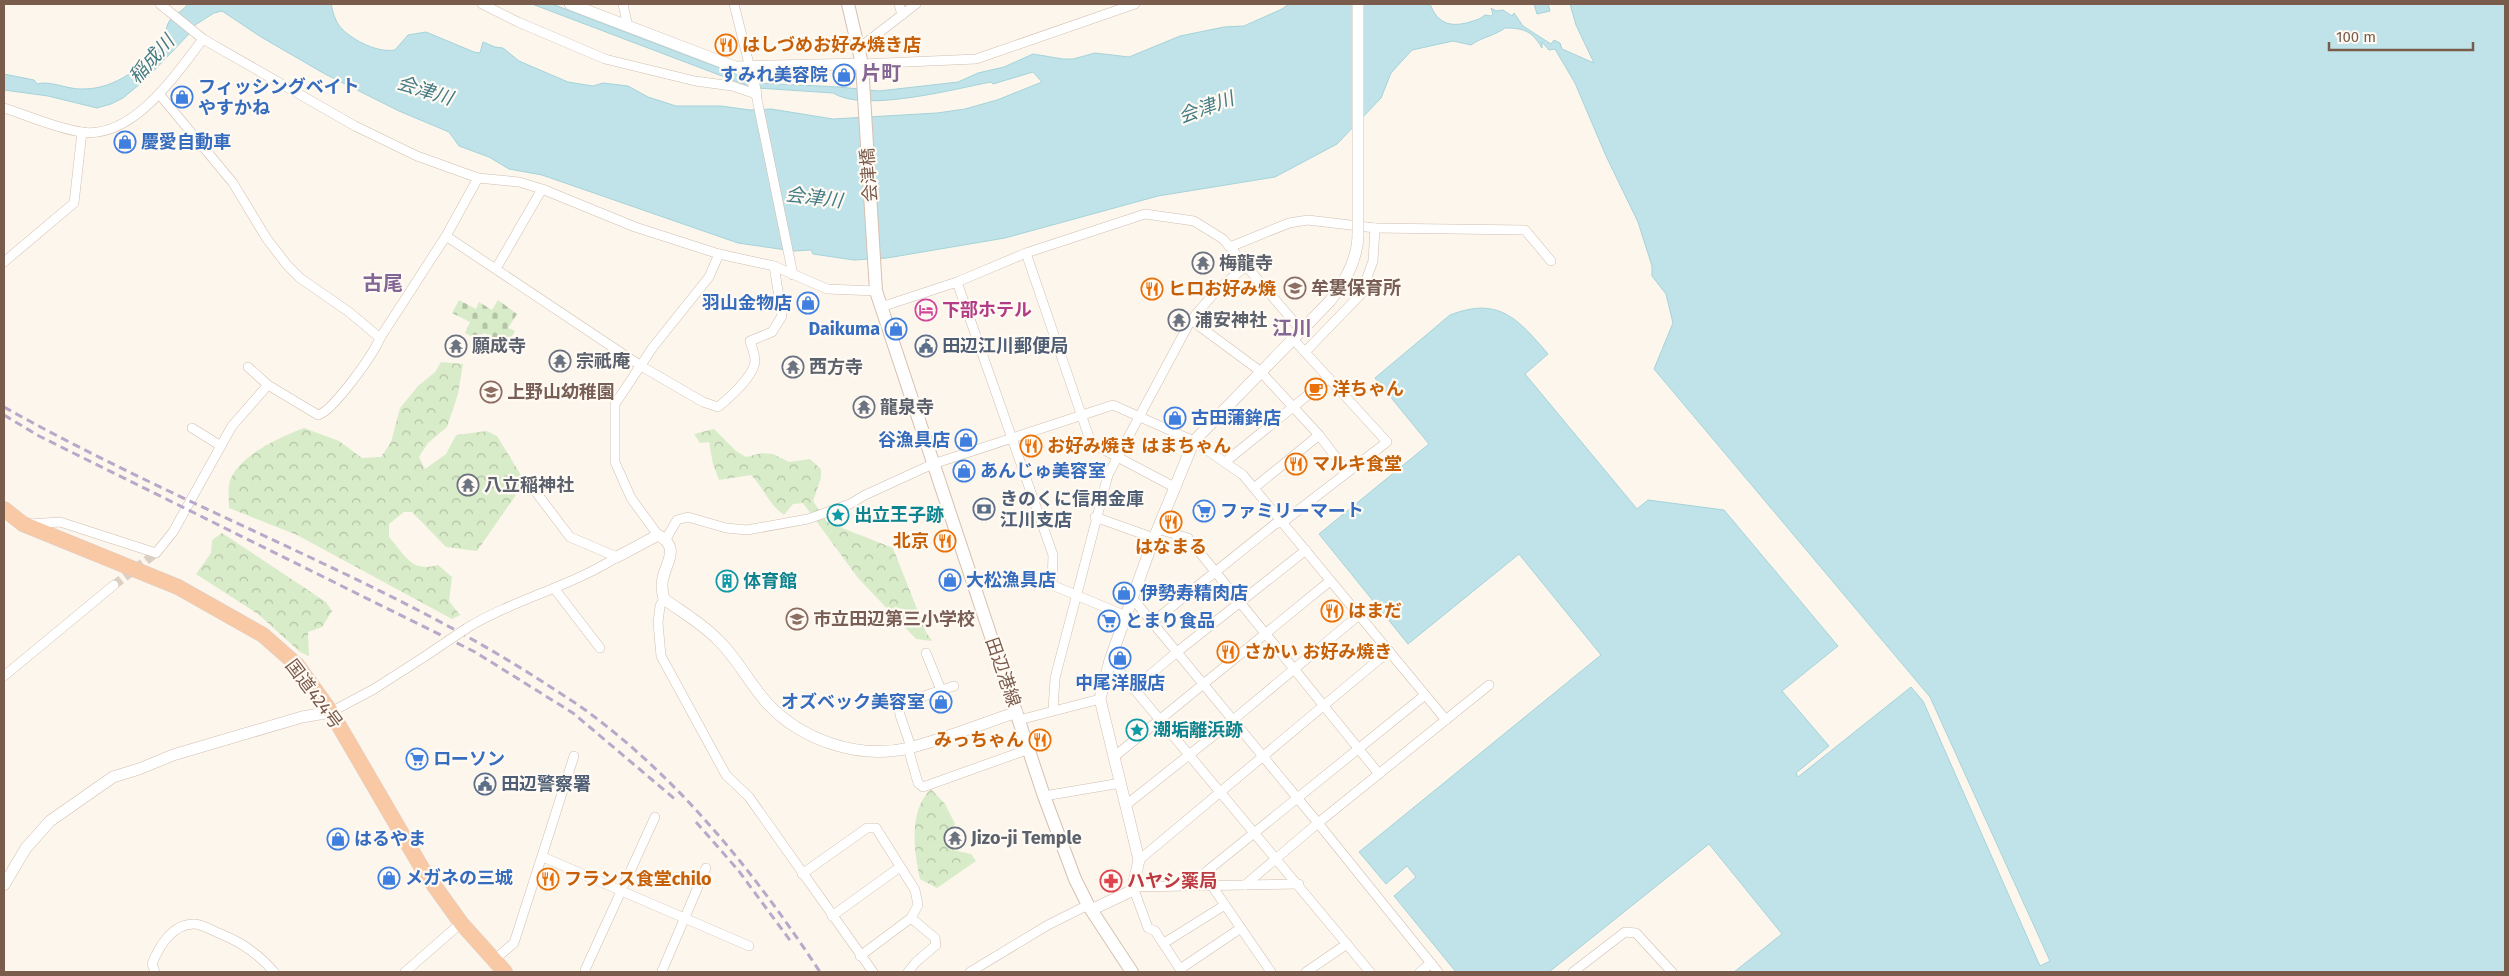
<svg xmlns="http://www.w3.org/2000/svg" width="2509" height="976" font-family="'Fira Sans','Noto Sans JP',sans-serif">
  <defs>
    <pattern id="forest-crowns" width="20" height="18" patternUnits="userSpaceOnUse" patternTransform="scale(1.25)"><rect width="20" height="18" fill="#d8ecc9"/><path d="M2 6a3 3 0 1 1 6 0M12 15a3 3 0 1 1 6 0" fill="none" stroke="#b4c2a5"/></pattern>
    <pattern id="cemetery-stones" width="16" height="16" patternUnits="userSpaceOnUse" patternTransform="scale(1.25)"><rect width="16" height="16" fill="#d8ecc9"/><path d="M2 7V4a2 2 0 0 1 4 0v3zM10 15v-3a2 2 0 0 1 4 0v3z" fill="#b4c2a5"/></pattern>
  </defs>
  <rect width="100%" height="100%" fill="#fdf6ec"/>
  <g fill="url(#forest-crowns)">
    <path d="M441,362L463,364L458,394L447,427L428,443L419,457L425,469L446,454L456,435L487,431L497,436L522,477L518,492L477,551L446,547L412,512H404L389,524V537C405,555 411,573 438,565L452,577L449,601L460,615L452,619L297,535L229,508C229,500 228,491 229,484C235,457 280,437 304,428L339,441L362,458L381,457L391,442L400,408L418,386L435,372Z"/>
    <path d="M714,429L736,451L746,457L762,453L773,454L789,462L810,459L821,469V478L813,501L827,522L893,548L926,632L932,641L916,639L858,578L803,503L793,504L784,515C768,504 764,488 751,475L719,480L713,464L709,442L700,443L694,434Z"/>
    <polygon points="222,533 326,602 332,611 322,627 308,632 309,656 300,652 258,614 196,574 211,553 212,540"/>
    <path d="M931,789L945,804L955,824L946,835L953,850L971,854L976,861L937,888L920,879C914,850 908,811 931,789Z"/>
  </g>
  <polygon fill="url(#cemetery-stones)" points="459,300 476,309 479,302 492,310 498,300 517,314 508,328 515,331 506,344 484,333 480,341 465,333 470,322 452,313"/>
  <g fill="#bfe3e8" stroke="#a5d3da">
    <path d="M188,4H331C333,12 335,22 342,29C354,41 378,53 395,50L408,35L426,32L474,52L480,53L483,42L495,47L503,48L519,61L568,82L593,86L603,83L628,86L648,97L676,106H721L750,110L771,109L833,119L937,113L965,109L997,100L1042,82L1033,72L993,84L991,82C954,89 864,113 833,93L757,88L743,84L532,4H552L759,83L839,87L879,91L958,82L978,73L1004,67L1033,54L1063,59H1073L1095,53L1129,57L1180,36L1224,27L1244,26L1282,9L1289,4H1430C1438,25 1452,28 1473,21C1479,19 1480,19 1485,15L1491,16L1493,14L1491,8L1496,11L1503,10L1512,16L1514,13L1523,26L1551,44L1554,40L1560,43L1562,49L1594,63L1576,25L1570,4H2505V972H1734L1782,934L1709,844L1549,972H1456L1394,896L1416,877L1407,866L1386,884L1359,852L1601,655L1519,554L1408,644L1319,534L1429,444L1375,378L1450,315C1499,296 1518,319 1548,354L1525,374L1637,509L1648,500L1724,510L1838,646L1782,691L1829,746L1796,773L1798,777L1911,687L1923,701L2040,966L2050,961L1930,697L1654,369L1673,323L1666,294L1652,276V266L1638,222L1606,156L1575,83L1555,49L1549,50L1542,42V48C1532,31 1524,28 1505,28C1494,36 1482,37 1471,45L1453,41L1412,50L1391,73L1381,98L1337,144L1275,177L1158,196L1005,238L887,258L854,260L813,254L811,250L793,251L738,243L542,175L509,169L489,157L459,146L449,132L399,111L325,74L261,37L222,11L214,13L195,25L188,35L146,79L123,98L111,104L97,108L48,96L4,90V74L34,80L37,84C50,80 69,90 83,89C115,89 145,67 162,40C166,34 166,24 171,19C176,13 183,11 188,4Z"/>
    <polygon points="1534,4 1548,4 1550,11 1537,14"/>
  </g>
  <g fill="none" stroke-linecap="round" stroke-linejoin="round">
    <polyline stroke="#dcd0c4" stroke-width="9" stroke-dasharray="9 4.5" stroke-linecap="butt" points="114,585 156,553"/>
    <g stroke="#d1beb0" stroke-width="10">
      <g id="minor">
        <polyline points="160,4 203,39 355,126 417,156 478,178 519,182 542,189 635,227 719,254 774,266 827,289 876,291"/>
        <polyline points="482,4 518,22 605,59 695,81 732,86 756,94 793,275"/>
        <polyline points="623,4 628,27"/>
        <polyline points="734,4 750,68"/>
        <polyline points="899,4 902,15"/>
        <polyline points="859,48 916,4"/>
        <polyline points="862,64 976,59 1135,4"/>
        <polyline points="160,95 233,183 267,239 287,265 300,278 349,312 380,338 446,236 478,178"/>
        <path d="M4,108C29,116 55,128 81,132C133,140 176,74 203,39"/>
        <polyline points="1375,228 1525,230 1551,261"/>
        <path d="M446,236L641,366L703,402L718,407C729,398 754,376 755,361C755,355 752,347 750,341L772,332L782,316L774,266"/>
        <polyline points="1230,247 1289,223 1308,220 1375,228 1373,261 1361,294 1305,352"/>
        <polyline points="1026,253 1091,443 1176,488"/>
        <polyline points="4,262 74,203 82,132"/>
        <polyline points="497,267 542,189"/>
        <polyline points="957,282 1053,555 1052,585 1126,616"/>
        <polyline points="881,307 957,282 1026,253 1145,214 1194,221 1223,239 1301,330"/>
        <polyline points="1191,320 1260,371 1319,435 1347,472"/>
        <path d="M248,367L268,385L318,415C333,411 373,355 380,338"/>
        <polyline points="192,428 221,446"/>
        <polyline points="1225,462 1329,378"/>
        <polyline points="529,483 570,537 617,557"/>
        <polyline points="1254,488 1319,435"/>
        <polyline points="1095,517 1154,538"/>
        <polyline points="29,524 60,522 156,553 173,532 232,426 268,385"/>
        <polyline points="1158,529 1188,538 1379,774"/>
        <polyline points="658,535 631,498 615,462 615,404 653,347 709,277 719,254"/>
        <polyline points="666,539 677,520 688,517 726,528 747,530 808,519 850,504 865,495 933,464 1113,405 1194,441 1243,475 1446,720"/>
        <polyline points="554,588 600,648"/>
        <polyline points="664,599 660,606 658,623 661,656 726,775 749,797 873,972"/>
        <polyline points="1133,599 1318,823 1438,972"/>
        <polyline points="1154,621 1275,524 1283,522 1387,442 1293,339"/>
        <path d="M467,628C515,599 570,587 617,557"/>
        <polyline points="926,653 941,690"/>
        <polyline points="1110,660 1370,972"/>
        <polyline points="4,676 114,585"/>
        <polyline points="1133,689 1177,652 1306,550"/>
        <polyline points="1053,710 1055,678 1108,475 1191,320 1217,290 1246,266"/>
        <polyline points="331,712 374,689 424,657"/>
        <polyline points="1019,720 1100,699"/>
        <polyline points="911,747 900,715 899,706 903,703 954,686"/>
        <polyline points="908,748 918,783 923,787 1029,749"/>
        <polyline points="1115,756 1330,581"/>
        <polyline points="1044,796 1121,783"/>
        <polyline points="1126,805 1233,720 1359,615"/>
        <polyline points="543,857 749,946"/>
        <polyline points="1139,860 1389,651"/>
        <polyline points="802,874 867,828 876,828 915,890 918,905 911,918 860,956"/>
        <polyline points="1245,885 1318,823 1489,685"/>
        <polyline points="1194,886 1207,871 1425,695"/>
        <polyline points="1212,886 1271,972"/>
        <polyline points="832,916 900,867"/>
        <polyline points="1164,943 1225,905"/>
        <polyline points="494,960 514,943 574,756"/>
        <polyline points="1180,969 1241,928"/>
        <polyline points="585,970 655,817"/>
        <polyline points="662,971 706,868"/>
        <path d="M155,972L152,964C159,946 173,923 195,924C204,925 213,931 221,934C243,943 259,954 274,972"/>
        <polyline points="405,972 461,923"/>
        <polyline points="908,972 916,962 936,945 935,938 911,918"/>
        <polyline points="970,972 1048,925 1088,905"/>
        <polyline points="1182,972 1155,931 1148,928 1133,887 1299,884"/>
        <polyline points="1306,972 1347,944"/>
        <polyline points="1420,972 1431,963"/>
        <polyline points="1573,972 1625,932 1636,933 1672,972"/>
      </g>
    </g>
    <g stroke="#d1beb0" stroke-width="12">
      <g id="tertiary">
        <polyline points="570,4 735,67 862,64"/>
        <polyline points="750,68 756,94"/>
        <path d="M617,557L658,535C684,549 661,567 662,586C662,590 663,595 664,599C682,612 703,624 718,640C737,658 749,683 767,703C801,740 859,760 909,748C945,739 981,724 1017,712"/>
        <polyline points="4,885 26,848 50,821 113,777 139,769 173,755 302,717 331,712"/>
        <path d="M1091,910L1129,892L1133,887L1139,860L1100,699L1110,660L1154,538L1194,441L1330,301C1345,282 1358,259 1358,234"/>
      </g>
    </g>
    <g stroke="#d6c0b0" stroke-width="14">
      <polyline id="secondary" points="848,4 862,64 876,291 1044,796 1075,879 1088,905 1132,972"/>
    </g>
    <g stroke="#dad1cd" stroke-width="16">
      <polyline id="trunk" points="4,509 23,524 178,587 263,635 297,665 331,712 423,870 461,923 505,972"/>
    </g>
    <use href="#minor" stroke="#fff" stroke-width="9"/>
    <use href="#tertiary" stroke="#fff" stroke-width="11"/>
    <use href="#secondary" stroke="#fff" stroke-width="12"/>
    <use href="#trunk" stroke="#f9c8a4" stroke-width="15"/>
    <g stroke="#b9a8c9" stroke-width="3" stroke-dasharray="8 5" stroke-linecap="butt">
      <path d="M4,407C113,468 228,518 341,572C412,606 480,641 546,684C561,694 578,704 592,715C684,784 757,876 820,972"/>
      <polyline points="4,415 39,436 475,652 573,713 676,800"/>
      <polyline points="696,822 738,870 792,943"/>
    </g>
    <g stroke="#d1beb0" stroke-width="10" stroke-linecap="butt">
      <polyline id="minor-bridge" points="424,657 467,628"/>
    </g>
    <g stroke="#d1beb0" stroke-width="12" stroke-linecap="butt">
      <polyline id="tertiary-bridge" points="1358,234 1358,4"/>
    </g>
    <use href="#minor-bridge" stroke="#fff" stroke-width="9"/>
    <use href="#tertiary-bridge" stroke="#fff" stroke-width="11"/>
  </g>
  <defs>
    <g id="restaurant-ring" transform="scale(1.125)"><circle r="9.5" fill="#fffaf3" stroke="#e8710a" stroke-width="1.5"/><path d="M-5-6h1v4h1v-4h1v4h1v-4h1v5L-1.5 .5V6h-2V.5L-5-1ZM5-6V6H3V1.5H1.5Q1.5-4 5-6Z" fill="#e8710a"/></g>
    <g id="shop-ring" transform="scale(1.125)"><circle r="9.5" fill="#fffaf3" stroke="#3f7fe0" stroke-width="1.5"/><path d="M-5-2.5h2.3a2.7 3.5 0 0 1 5.4 0H5L5.5 6h-11ZM-1.5-2.5h3a1.5 2.3 0 0 0-3 0Z" fill="#3f7fe0"/></g>
    <g id="temple-ring" transform="scale(1.125)"><circle r="9.5" fill="#fffaf3" stroke="#6b7280" stroke-width="1.5"/><path d="M0-6L5-2H3V0L6.5 2.5H4V6H1.5V3h-3V6H-4V2.5H-6.5L-3 0V-2H-5Z" fill="#6b7280"/></g>
    <g id="school-ring" transform="scale(1.125)"><circle r="9.5" fill="#fffaf3" stroke="#8d6e63" stroke-width="1.5"/><path d="M0-5L7-2L0 1L-7-2ZM-4 1L0 2.5L4 1V4Q0 6-4 4Z" fill="#8d6e63"/></g>
    <g id="hotel-ring" transform="scale(1.125)"><circle r="9.5" fill="#fffaf3" stroke="#d1479c" stroke-width="1.5"/><path d="M-6-4.5h1.5V1H6V5H4.5V3h-9V5H-6ZM-4 0a1.8 1.8 0 1 1 3.6 0ZM.5 0V-2.5h3Q6-2.5 6 0Z" fill="#d1479c"/></g>
    <g id="civic-ring" transform="scale(1.125)"><circle r="9.5" fill="#fffaf3" stroke="#5c6f8a" stroke-width="1.5"/><path d="M-.6-6.5H3V-4.5H.6V-3L4-1V1h2V6H-6V1h2V-1L-.6-3ZM-1.2 2.5V6h2.4V2.5Z" fill="#5c6f8a"/></g>
    <g id="cafe-ring" transform="scale(1.125)"><circle r="9.5" fill="#fffaf3" stroke="#e8710a" stroke-width="1.5"/><path d="M-5.5-4.5H6V0H3Q3 3.5 0 3.5H-2.5Q-5.5 3.5-5.5 0ZM3-3.2v2h1.7v-2ZM-6 4.5H4V6H-6Z" fill="#e8710a"/></g>
    <g id="bank-ring" transform="scale(1.125)"><circle r="9.5" fill="#fffaf3" stroke="#5c6f8a" stroke-width="1.5"/><path d="M-6-4H6V4H-6ZM0-2.3a2.3 2.3 0 1 0 0 4.6a2.3 2.3 0 1 0 0-4.6Z" fill="#5c6f8a"/></g>
    <g id="supermarket-ring" transform="scale(1.125)"><circle r="9.5" fill="#fffaf3" stroke="#3f7fe0" stroke-width="1.5"/><path d="M-6-5.5h2.5l.6 2H6L4.5 2H-2.5L-4.4-4H-6ZM-1.5 3.2a1.3 1.3 0 1 0 .1 0ZM3 3.2a1.3 1.3 0 1 0 .1 0Z" fill="#3f7fe0"/></g>
    <g id="sight-ring" transform="scale(1.125)"><circle r="9.5" fill="#fffaf3" stroke="#0f9aa8" stroke-width="1.5"/><path d="M0-6L1.8-2.2L6-1.7L2.9 1.2L3.7 5.4L0 3.3L-3.7 5.4L-2.9 1.2L-6-1.7L-1.8-2.2Z" fill="#0f9aa8"/></g>
    <g id="building-ring" transform="scale(1.125)"><circle r="9.5" fill="#fffaf3" stroke="#0f9aa8" stroke-width="1.5"/><path d="M-4-6H4V6H1V3H-1V6H-4ZM-2.5-4.3h1.7v1.8h-1.7ZM.8-4.3h1.7v1.8H.8ZM-2.5-1h1.7V.8h-1.7ZM.8-1h1.7V.8H.8Z" fill="#0f9aa8"/></g>
    <g id="pharmacy-ring" transform="scale(1.125)"><circle r="9.5" fill="#fffaf3" stroke="#e0444e" stroke-width="1.5"/><path d="M-2-6h4v4h4v4h-4v4h-4v-4h-4v-4h4Z" fill="#e0444e"/></g>
  </defs>
  <g fill-rule="evenodd">
    <use href="#restaurant-ring" x="726" y="45"/>
    <use href="#shop-ring" x="844" y="75"/>
    <use href="#shop-ring" x="182" y="97"/>
    <use href="#shop-ring" x="125" y="142"/>
    <use href="#temple-ring" x="1203" y="263"/>
    <use href="#school-ring" x="1295" y="288"/>
    <use href="#restaurant-ring" x="1152" y="289"/>
    <use href="#shop-ring" x="808" y="303"/>
    <use href="#hotel-ring" x="926" y="310"/>
    <use href="#temple-ring" x="1179" y="320"/>
    <use href="#shop-ring" x="896" y="329"/>
    <use href="#temple-ring" x="456" y="346"/>
    <use href="#civic-ring" x="926" y="346"/>
    <use href="#temple-ring" x="560" y="361"/>
    <use href="#temple-ring" x="793" y="367"/>
    <use href="#cafe-ring" x="1316" y="389"/>
    <use href="#school-ring" x="491" y="392"/>
    <use href="#temple-ring" x="864" y="407"/>
    <use href="#shop-ring" x="1175" y="418"/>
    <use href="#shop-ring" x="966" y="440"/>
    <use href="#restaurant-ring" x="1031" y="446"/>
    <use href="#restaurant-ring" x="1296" y="464"/>
    <use href="#shop-ring" x="964" y="471"/>
    <use href="#temple-ring" x="468" y="485"/>
    <use href="#bank-ring" x="984" y="509"/>
    <use href="#supermarket-ring" x="1204" y="511"/>
    <use href="#sight-ring" x="838" y="515"/>
    <use href="#restaurant-ring" x="1171" y="522"/>
    <use href="#restaurant-ring" x="945" y="541"/>
    <use href="#shop-ring" x="950" y="580"/>
    <use href="#building-ring" x="727" y="581"/>
    <use href="#shop-ring" x="1124" y="593"/>
    <use href="#restaurant-ring" x="1332" y="611"/>
    <use href="#school-ring" x="797" y="619"/>
    <use href="#supermarket-ring" x="1109" y="621"/>
    <use href="#restaurant-ring" x="1228" y="652"/>
    <use href="#shop-ring" x="1120" y="658"/>
    <use href="#shop-ring" x="941" y="702"/>
    <use href="#sight-ring" x="1137" y="730"/>
    <use href="#restaurant-ring" x="1040" y="740"/>
    <use href="#supermarket-ring" x="417" y="759"/>
    <use href="#civic-ring" x="485" y="784"/>
    <use href="#temple-ring" x="955" y="838"/>
    <use href="#shop-ring" x="338" y="839"/>
    <use href="#shop-ring" x="389" y="878"/>
    <use href="#restaurant-ring" x="548" y="879"/>
    <use href="#pharmacy-ring" x="1111" y="881"/>
  </g>
  <g text-anchor="middle" stroke-width="4.5" stroke-linejoin="round" paint-order="stroke">
    <g font-size="18" font-weight="bold" fill="#c56008" stroke="#fffaf3" text-anchor="start">
      <text x="742" y="51">はしづめお好み焼き店</text>
      <text x="1168" y="295">ヒロお好み焼</text>
      <text x="1332" y="395">洋ちゃん</text>
      <text x="1047" y="452">お好み焼き はまちゃん</text>
      <text x="1312" y="470">マルキ食堂</text>
      <text x="929" y="547" text-anchor="end">北京</text>
      <text x="1171" y="553" text-anchor="middle">はなまる</text>
      <text x="1348" y="617">はまだ</text>
      <text x="1244" y="658">さかい お好み焼き</text>
      <text x="1024" y="746" text-anchor="end">みっちゃん</text>
      <text x="564" y="885">フランス食堂chilo</text>
    </g>
    <g font-size="18" font-weight="bold" fill="#366cbe" stroke="#fffaf3" text-anchor="start">
      <text x="828" y="81" text-anchor="end">すみれ美容院</text>
      <text x="198" y="93">フィッシングベイト<tspan x="198" dy="21">やすかね</tspan></text>
      <text x="141" y="148">慶愛自動車</text>
      <text x="792" y="309" text-anchor="end">羽山金物店</text>
      <text x="880" y="335" text-anchor="end">Daikuma</text>
      <text x="1191" y="424">古田蒲鉾店</text>
      <text x="950" y="446" text-anchor="end">谷漁具店</text>
      <text x="980" y="477">あんじゅ美容室</text>
      <text x="1220" y="517">ファミリーマート</text>
      <text x="966" y="586">大松漁具店</text>
      <text x="1140" y="599">伊勢寿精肉店</text>
      <text x="1125" y="627">とまり食品</text>
      <text x="1120" y="689" text-anchor="middle">中尾洋服店</text>
      <text x="925" y="708" text-anchor="end">オズベック美容室</text>
      <text x="433" y="765">ローソン</text>
      <text x="354" y="845">はるやま</text>
      <text x="405" y="884">メガネの三城</text>
    </g>
    <g font-size="18" fill="#7a5c4d" stroke="#fffaf3">
      <text transform="translate(869 175) rotate(-94)" y="6">会津橋</text>
      <text transform="translate(1003 672) rotate(71)" y="6">田辺港線</text>
      <text transform="translate(314 694) rotate(53)" y="6">国道424号</text>
    </g>
    <g font-size="18" font-weight="bold" fill="#5b616d" stroke="#fffaf3" text-anchor="start">
      <text x="1219" y="269">梅龍寺</text>
      <text x="1195" y="326">浦安神社</text>
      <text x="472" y="352">願成寺</text>
      <text x="576" y="367">宗祇庵</text>
      <text x="809" y="373">西方寺</text>
      <text x="880" y="413">龍泉寺</text>
      <text x="484" y="491">八立稲神社</text>
      <text x="971" y="844">Jizo-ji Temple</text>
    </g>
    <g font-size="18" font-weight="bold" fill="#785e54" stroke="#fffaf3" text-anchor="start">
      <text x="1311" y="294">牟婁保育所</text>
      <text x="507" y="398">上野山幼稚園</text>
      <text x="813" y="625">市立田辺第三小学校</text>
    </g>
    <g font-size="18" font-weight="bold" fill="#b23c85" stroke="#fffaf3" text-anchor="start">
      <text x="942" y="316">下部ホテル</text>
    </g>
    <g font-size="18" font-weight="bold" fill="#4e5e75" stroke="#fffaf3" text-anchor="start">
      <text x="942" y="352">田辺江川郵便局</text>
      <text x="1000" y="505">きのくに信用金庫<tspan x="1000" dy="21">江川支店</tspan></text>
      <text x="501" y="790">田辺警察署</text>
    </g>
    <g font-size="18" font-weight="bold" fill="#0d838f" stroke="#fffaf3" text-anchor="start">
      <text x="854" y="521">出立王子跡</text>
      <text x="743" y="587">体育館</text>
      <text x="1153" y="736">潮垢離浜跡</text>
    </g>
    <g font-size="18" font-weight="bold" fill="#be3a42" stroke="#fffaf3" text-anchor="start">
      <text x="1127" y="887">ハヤシ薬局</text>
    </g>
    <g font-size="19" font-style="italic" fill="#437c86" stroke="#fffaf3">
      <text transform="translate(151 59) rotate(-48)" y="7">稲成川</text>
      <text transform="translate(425 90) rotate(17)" y="7">会津川</text>
      <text transform="translate(1206 107) rotate(-20)" y="7">会津川</text>
      <text transform="translate(814 197) rotate(7)" y="7">会津川</text>
    </g>
    <g font-size="20" font-weight="bold" fill="#846695" stroke="#fffaf3">
      <text x="881" y="80">片町</text>
      <text x="383" y="290">古尾</text>
      <text x="1292" y="335">江川</text>
    </g>
  </g>
  <rect width="2509" height="976" fill="none" stroke="#7a5c4d" stroke-width="10"/>
  <path d="M2329 42v8h144v-8" fill="none" stroke="#7a5c4d" stroke-width="2.5"/>
  <text x="2336" y="42" font-size="15" fill="#7a5c4d" stroke="#fffaf3" stroke-width="4" paint-order="stroke">100 m</text>
</svg>
